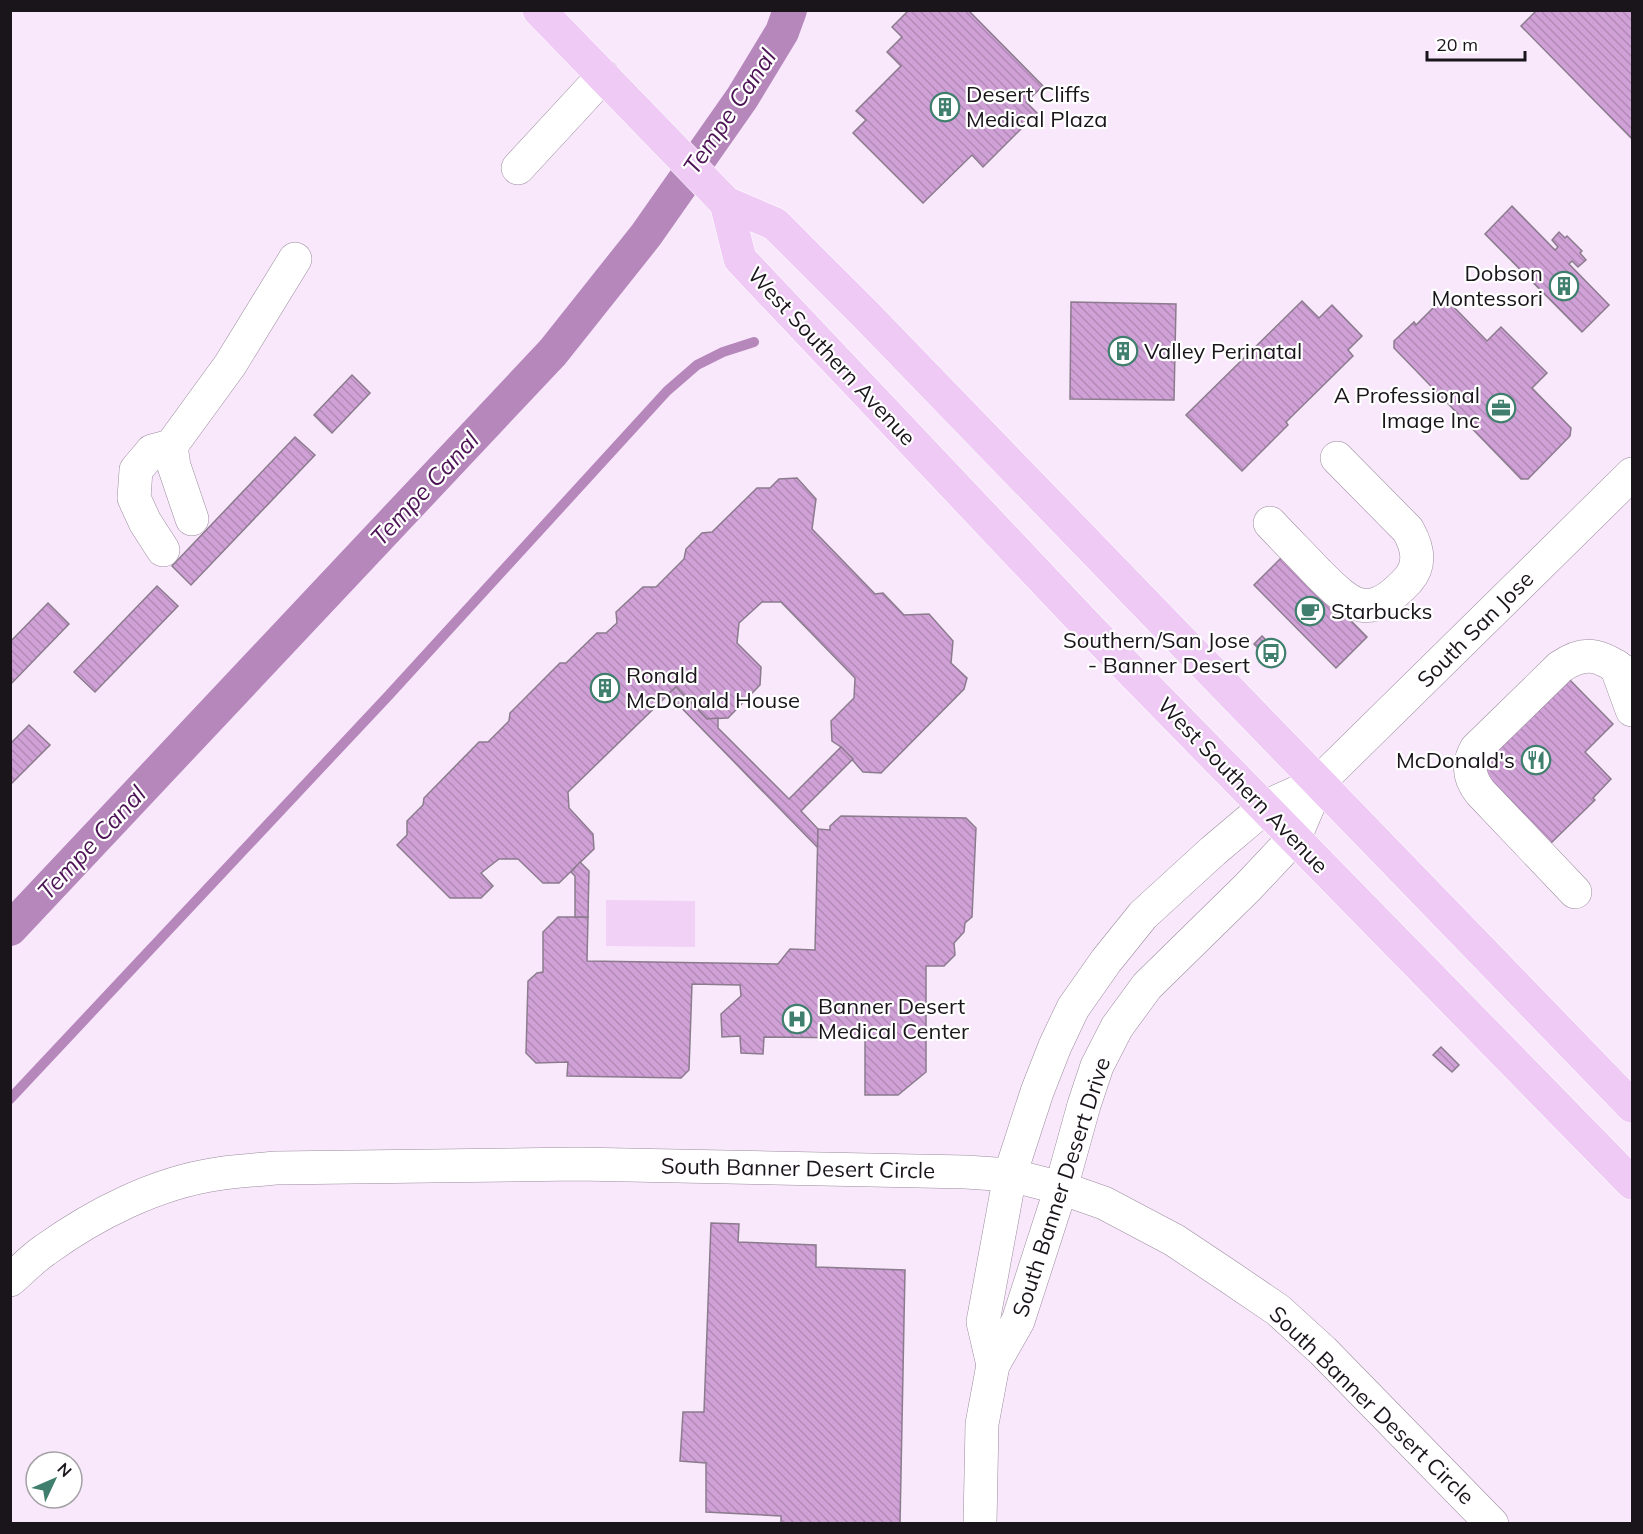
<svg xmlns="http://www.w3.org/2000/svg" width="1643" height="1534" font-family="Mulish,sans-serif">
  <defs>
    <pattern id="building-back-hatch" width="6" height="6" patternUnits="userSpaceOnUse" patternTransform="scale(1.5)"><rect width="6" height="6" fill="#d0a1d7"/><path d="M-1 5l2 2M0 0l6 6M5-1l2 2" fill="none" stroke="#b28ab8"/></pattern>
  </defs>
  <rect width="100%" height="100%" fill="#f9e8fc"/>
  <polygon fill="#f2d1f6" points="606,900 695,901 695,947 606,946"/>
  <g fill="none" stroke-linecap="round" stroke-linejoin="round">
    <polyline stroke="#b587bb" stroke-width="10" points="10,1099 389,695 667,391 697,365 723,352 754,342"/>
    <polyline stroke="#b587bb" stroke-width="34" points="10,929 553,352 646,235 742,98 782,32 790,10"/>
  </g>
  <g fill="url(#building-back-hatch)" stroke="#8b7b8d" stroke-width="1.5">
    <polygon points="909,10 968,10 1043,86 1026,102 1037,113 983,167 972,155 923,203 853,133 866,120 856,111 901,66 887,52 902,37 892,27"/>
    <polygon points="1537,10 1630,10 1632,13 1632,139 1521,26"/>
    <polygon points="1512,206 1555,250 1558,247 1552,240 1559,232 1565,238 1567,236 1582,251 1580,253 1586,260 1578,267 1572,261 1569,264 1609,305 1582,332 1485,234"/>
    <polygon points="1444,297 1487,341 1501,327 1547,373 1532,388 1571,428 1570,436 1528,479 1521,479 1394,348 1394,341 1414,322 1416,325"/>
    <polygon points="1302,301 1319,318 1332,305 1362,336 1348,350 1353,356 1286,422 1288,425 1242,471 1186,415"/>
    <polygon points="1071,302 1176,304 1174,400 1070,399"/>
    <polygon points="352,375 370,393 332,433 314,415"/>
    <polygon points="295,437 315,455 191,585 172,566"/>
    <polygon points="797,478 816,499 812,529 875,594 883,593 904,615 929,614 953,641 951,663 967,678 964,689 881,773 863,772 841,747 832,741 831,721 854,698 855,678 781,602 762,602 739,623 737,643 761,667 760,685 728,718 707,719 676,687 568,792 569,808 593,834 594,849 559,883 543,883 518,859 499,859 481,873 493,886 481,898 450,898 397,845 407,835 407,821 423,805 424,798 479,742 488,742 509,721 510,713 560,663 566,663 597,633 606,633 617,623 616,612 643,587 656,587 684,559 686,549 702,533 712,532 757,488 770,488 779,479"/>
    <polygon points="1285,554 1367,637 1336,668 1254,585"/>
    <polygon points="157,586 178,606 95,692 74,672"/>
    <polygon points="48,603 69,624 10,685 10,642"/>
    <polygon points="1262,636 1280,654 1272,662 1254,644"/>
    <polygon points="1566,676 1613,724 1585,752 1611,779 1593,798 1595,800 1549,845 1473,767"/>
    <polygon points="676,687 707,719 718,718 718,728 789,799 841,747 853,759 801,811 818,829 818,848 668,694"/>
    <polygon points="29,725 50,745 10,785 10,744"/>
    <polygon points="841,816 966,818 976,828 972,917 965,923 964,932 954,943 955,955 944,966 926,966 926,1072 898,1095 865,1095 865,1038 764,1037 763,1054 741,1053 740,1036 722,1037 721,1014 741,996 740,985 692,984 689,1070 681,1078 567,1076 568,1062 536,1063 526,1053 528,981 537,973 543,972 543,932 558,917 588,917 587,961 778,964 790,949 815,950 818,829 830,830 830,826"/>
    <polygon points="580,862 589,871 588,917 575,917 575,876 571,872"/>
    <polygon points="1441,1047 1459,1065 1452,1072 1433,1055"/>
    <polygon points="711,1223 739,1224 738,1242 816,1245 816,1267 905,1270 900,1524 781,1524 781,1516 706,1512 706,1463 680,1461 683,1412 704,1412"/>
  </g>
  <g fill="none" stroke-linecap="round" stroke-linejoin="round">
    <g stroke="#9b8b9d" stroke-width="34">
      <g id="minor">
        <polyline points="518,168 603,76"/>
        <polyline points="171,446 174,466 192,519"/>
        <path d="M1270,523C1286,540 1302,556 1318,573C1352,607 1369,622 1408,580C1422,564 1417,546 1408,530L1337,458"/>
        <polyline points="163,550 145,522 134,498 136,470 152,451 171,446 230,365 295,259"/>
        <polyline points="1616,666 1632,710"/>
        <path d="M1575,892L1480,792C1469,778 1467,765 1476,749L1560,667C1590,646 1605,659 1632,677"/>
        <path d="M10,1280C22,1270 33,1258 45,1250C95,1214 156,1183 217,1174C236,1171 256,1170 276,1168L578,1164L966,1172L1010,1175L1061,1188L1104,1203L1174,1240L1231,1278L1278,1310L1323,1351L1492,1524"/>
        <polyline points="993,1365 983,1322 1010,1175 1037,1092 1055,1046 1073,1008 1106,961 1143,915 1213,851 1265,807 1318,783 1632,474"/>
        <polyline points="980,1524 982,1424 993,1365 1018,1321 1061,1188 1084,1105 1097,1066 1117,1027 1147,986 1248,887 1295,837 1318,783"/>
      </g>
    </g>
    <g stroke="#fff" stroke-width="34">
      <g id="major">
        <polyline points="539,10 726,203 775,224 867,316 1632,1106"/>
        <polyline points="726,203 740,259 1090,629 1632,1183"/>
      </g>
    </g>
    <use href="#minor" stroke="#fff" stroke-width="33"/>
    <use href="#major" stroke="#eecaf4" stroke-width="33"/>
  </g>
  <defs>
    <g id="building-ring" transform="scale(1.5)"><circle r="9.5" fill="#fff" stroke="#407f6d" stroke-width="1.5"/><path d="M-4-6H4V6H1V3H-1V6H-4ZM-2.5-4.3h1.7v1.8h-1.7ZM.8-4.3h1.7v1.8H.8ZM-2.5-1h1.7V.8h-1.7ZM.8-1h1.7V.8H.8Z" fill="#407f6d"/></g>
    <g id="office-ring" transform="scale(1.5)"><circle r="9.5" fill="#fff" stroke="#407f6d" stroke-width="1.5"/><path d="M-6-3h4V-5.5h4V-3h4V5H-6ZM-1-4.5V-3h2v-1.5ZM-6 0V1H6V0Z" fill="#407f6d"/></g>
    <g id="cafe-ring" transform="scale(1.5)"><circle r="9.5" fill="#fff" stroke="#407f6d" stroke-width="1.5"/><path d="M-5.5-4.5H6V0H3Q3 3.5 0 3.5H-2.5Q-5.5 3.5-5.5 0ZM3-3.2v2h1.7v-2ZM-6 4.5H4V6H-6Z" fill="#407f6d"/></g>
    <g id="bus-ring" transform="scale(1.5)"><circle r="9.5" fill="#fff" stroke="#407f6d" stroke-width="1.5"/><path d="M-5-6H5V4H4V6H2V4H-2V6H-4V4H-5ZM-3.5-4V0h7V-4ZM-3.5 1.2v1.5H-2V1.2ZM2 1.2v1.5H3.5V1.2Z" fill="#407f6d"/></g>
    <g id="restaurant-ring" transform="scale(1.5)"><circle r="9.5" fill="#fff" stroke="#407f6d" stroke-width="1.5"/><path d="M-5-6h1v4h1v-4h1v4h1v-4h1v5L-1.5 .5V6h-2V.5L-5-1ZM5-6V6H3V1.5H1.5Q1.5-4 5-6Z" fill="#407f6d"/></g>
    <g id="hospital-ring" transform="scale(1.5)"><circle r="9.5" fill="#fff" stroke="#407f6d" stroke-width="1.5"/><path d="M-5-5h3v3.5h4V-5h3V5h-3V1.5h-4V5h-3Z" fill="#407f6d"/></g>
  </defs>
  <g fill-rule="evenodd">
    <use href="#building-ring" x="945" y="107"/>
    <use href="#building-ring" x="1564" y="286"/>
    <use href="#building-ring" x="1123" y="351"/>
    <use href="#office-ring" x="1501" y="408"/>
    <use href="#cafe-ring" x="1310" y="611"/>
    <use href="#bus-ring" x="1271" y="653"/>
    <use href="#building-ring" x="605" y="688"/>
    <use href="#restaurant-ring" x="1536" y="760"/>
    <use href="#hospital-ring" x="797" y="1019"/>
  </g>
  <g text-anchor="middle" stroke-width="4.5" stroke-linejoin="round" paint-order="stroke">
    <g font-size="22" fill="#1a141b" stroke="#fff" text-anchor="start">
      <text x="966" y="102">Desert Cliffs<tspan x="966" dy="25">Medical Plaza</tspan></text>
      <text x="1543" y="281" text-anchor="end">Dobson<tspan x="1543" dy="25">Montessori</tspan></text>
      <text x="1144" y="359">Valley Perinatal</text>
      <text x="1480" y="403" text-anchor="end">A Professional<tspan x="1480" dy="25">Image Inc</tspan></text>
      <text x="1331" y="619">Starbucks</text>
      <text x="1250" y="648" text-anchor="end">Southern/San Jose<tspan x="1250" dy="25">- Banner Desert</tspan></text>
      <text x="626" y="683">Ronald<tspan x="626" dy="25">McDonald House</tspan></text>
      <text x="1515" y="768" text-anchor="end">McDonald's</text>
      <text x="818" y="1014">Banner Desert<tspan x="818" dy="25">Medical Center</tspan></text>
    </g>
    <g font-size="22" fill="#1a141b" stroke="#fff">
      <text transform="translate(832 356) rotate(47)" y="8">West Southern Avenue</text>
      <text transform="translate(1475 629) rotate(-45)" y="8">South San Jose</text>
      <text transform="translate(1243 785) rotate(46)" y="8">West Southern Avenue</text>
      <text transform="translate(798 1168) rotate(1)" y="8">South Banner Desert Circle</text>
      <text transform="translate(1061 1187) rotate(-72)" y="8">South Banner Desert Drive</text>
      <text transform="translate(1372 1405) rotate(44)" y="8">South Banner Desert Circle</text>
    </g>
    <g font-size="24" font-style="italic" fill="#4d1455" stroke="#fff">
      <text transform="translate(730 112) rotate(-56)" y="8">Tempe Canal</text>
      <text transform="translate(425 489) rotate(-47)" y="8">Tempe Canal</text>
      <text transform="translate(92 843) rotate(-47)" y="8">Tempe Canal</text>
    </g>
  </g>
  <rect width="1643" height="1534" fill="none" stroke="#1a141b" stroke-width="24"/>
  <g transform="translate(54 1480) rotate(46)"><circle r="28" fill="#ffffff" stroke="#a3a1a4" stroke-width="1.5"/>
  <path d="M0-4.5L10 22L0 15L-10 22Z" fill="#407f6d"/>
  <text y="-9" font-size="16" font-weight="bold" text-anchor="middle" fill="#1a141b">N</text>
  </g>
  <path d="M1427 51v9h98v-9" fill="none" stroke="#1a141b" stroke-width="3"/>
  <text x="1436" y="51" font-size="18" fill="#1a141b" stroke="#ffffff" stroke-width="4.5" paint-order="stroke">20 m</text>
</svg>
